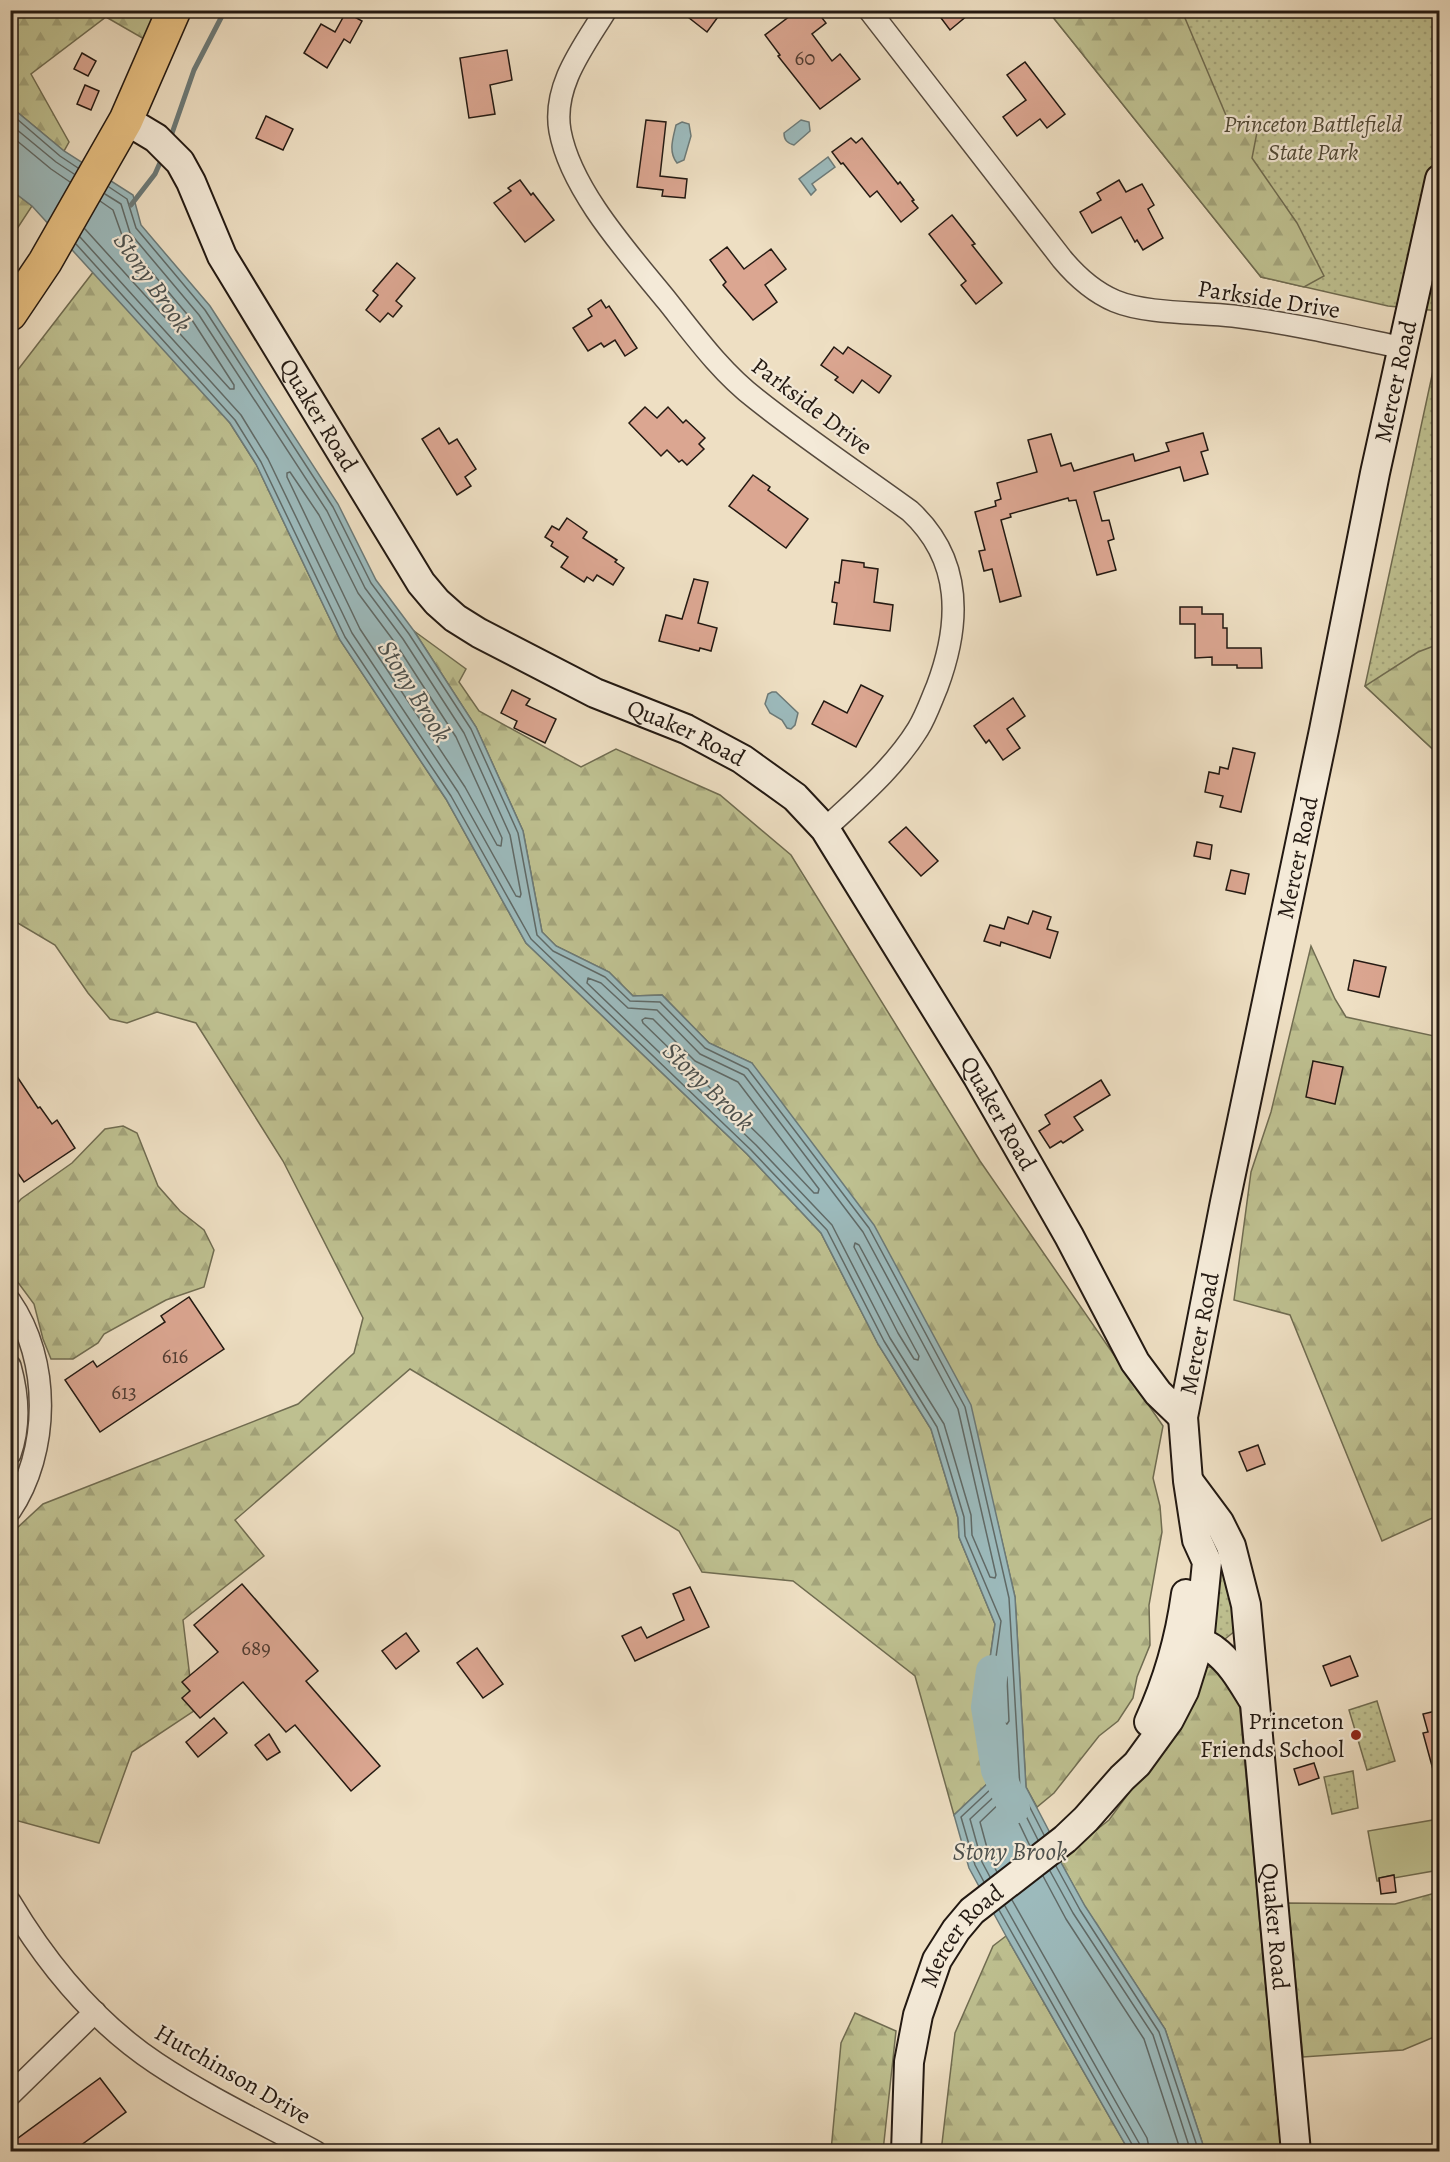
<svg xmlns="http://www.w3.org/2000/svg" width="1450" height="2162" font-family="Alegreya,serif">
  <defs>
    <pattern id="green-dots" width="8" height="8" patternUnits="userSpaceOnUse" patternTransform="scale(1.5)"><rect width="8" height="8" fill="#bec090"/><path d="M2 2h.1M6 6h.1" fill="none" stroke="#a3a47b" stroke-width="1.8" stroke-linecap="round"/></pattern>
    <pattern id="forest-firs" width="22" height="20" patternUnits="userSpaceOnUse" patternTransform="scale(1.5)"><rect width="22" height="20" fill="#bec090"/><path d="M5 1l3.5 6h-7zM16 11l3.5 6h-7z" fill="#a3a47b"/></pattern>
  </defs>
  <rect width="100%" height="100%" fill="#eedfc3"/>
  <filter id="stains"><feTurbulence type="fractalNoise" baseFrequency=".00333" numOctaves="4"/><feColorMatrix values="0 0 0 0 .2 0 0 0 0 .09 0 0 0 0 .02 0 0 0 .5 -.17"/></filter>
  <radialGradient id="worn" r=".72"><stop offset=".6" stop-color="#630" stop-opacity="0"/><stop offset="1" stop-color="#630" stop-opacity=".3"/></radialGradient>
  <g fill="url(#green-dots)" stroke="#706c51" stroke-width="1.5">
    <polygon points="1048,11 1439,11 1439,311 1388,306 1261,277"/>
    <polygon points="1439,343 1439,755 1365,686"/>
    <polygon points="1219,1561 1222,1566 1233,1606 1235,1631 1225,1639 1214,1636"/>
    <polygon points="1377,1701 1395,1761 1367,1770 1349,1710"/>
    <polygon points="1353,1771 1358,1808 1332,1814 1324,1777"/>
  </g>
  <g fill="url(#forest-firs)" stroke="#706c51" stroke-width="1.5">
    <polygon points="10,11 157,11 144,39 106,17 31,74 69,142 64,151 16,111 11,100"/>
    <polygon points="1048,11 1182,11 1228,120 1259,122 1252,158 1297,223 1324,276 1304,287 1261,277"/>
    <polygon points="11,190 32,206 11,238"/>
    <polygon points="94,271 230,423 256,464 340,640 446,799 526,943 747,1154 821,1233 878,1344 931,1429 958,1518 959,1537 995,1624 985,1693 997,1770 989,1782 954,1815 915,1676 793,1581 702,1572 679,1531 410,1369 235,1520 264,1556 183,1620 194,1711 132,1752 99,1843 11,1819 12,1529 17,1528 43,1504 298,1404 354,1353 363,1318 283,1161 196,1023 157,1012 127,1023 110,1019 88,993 55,945 11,919 10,380"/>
    <polygon points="414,631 466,669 459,682 479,711 581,767 616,749 720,795 791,855 980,1161 1163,1426 1153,1478 1160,1506 1162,1532 1149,1605 1150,1645 1137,1677 1133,1698 1118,1721 1099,1736 1054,1793 1037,1807 1026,1787 1015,1597 997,1520 752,1063 709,1043 662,995 633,996 609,972 556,946 542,932 523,831 476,727"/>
    <polygon points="1439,644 1440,644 1439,755 1365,686 1418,652"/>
    <polygon points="1311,946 1335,999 1346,1017 1439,1037 1439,1515 1382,1541 1290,1315 1234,1300 1251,1172 1271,1112"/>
    <polygon points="123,1126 137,1133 158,1186 180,1211 204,1230 214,1250 204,1287 166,1300 144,1312 104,1334 98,1343 73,1359 51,1359 43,1339 34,1304 11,1273 11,1211 21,1199 72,1163 105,1129"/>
    <polygon points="1214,1666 1239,1700 1281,2151 1205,2151 1165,2029 1085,1907 1059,1859 1109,1820 1164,1745 1204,1668"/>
    <polygon points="1439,1892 1439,2035 1403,2050 1303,2057 1288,1903 1395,1904"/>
    <polygon points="1006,1936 1129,2151 941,2152 955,2033 993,1946"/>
    <polygon points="855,2013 896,2031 883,2151 831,2151 841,2043"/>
  </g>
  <polygon fill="#bec090" stroke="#706c51" stroke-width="1.5" points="1439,1819 1439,1870 1394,1878 1393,1875 1379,1878 1379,1881 1377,1881 1368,1831"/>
  <g fill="#9cbabc" stroke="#6c7a78" stroke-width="1.5">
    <polygon points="10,100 16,111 64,151 133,195 141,225 210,306 338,504 376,580 414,631 476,727 523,831 542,932 556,946 609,972 633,996 662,995 709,1043 752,1063 874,1225 971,1405 1015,1597 1026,1787 1049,1831 1059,1859 1085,1906 1165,2029 1205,2151 1129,2151 1006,1936 969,1868 954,1815 989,1782 997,1770 985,1693 995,1624 959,1537 958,1518 931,1429 878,1344 821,1233 747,1154 526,943 446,799 340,640 256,464 230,423 32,206 11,190"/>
    <path d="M801,120L809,122L810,131L794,145C787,143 784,140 784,133Z"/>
    <path d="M682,122L689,124L691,136L684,160L677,163C668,152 673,138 676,125Z"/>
    <polygon points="828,157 835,167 812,184 816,190 811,195 799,179"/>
    <polygon points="772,692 776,692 798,713 795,725 791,729 787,728 782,720 770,713 765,704 768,694"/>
  </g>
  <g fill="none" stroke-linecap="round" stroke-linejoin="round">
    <g stroke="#606a67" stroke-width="1.5">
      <polyline points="10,113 60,156 78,168"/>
      <polyline points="10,124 56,162 74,174"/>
      <polyline points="10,135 51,169 70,182"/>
      <polyline points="109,187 127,199 136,228 205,310 333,507 371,583 409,634 471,729 518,833 537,935 553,951 605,977 630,1001 660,1002 705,1048 748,1069 869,1228 965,1407 1009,1598 1020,1788 1044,1835"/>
      <polyline points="85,229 230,389 234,389 234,385 192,320 123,238 113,210 100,201"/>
      <polyline points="80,237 241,415 268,459 352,633 458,792 516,896 520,897 521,894 510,835 464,733 403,639 365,588 327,511 199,315 130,233 121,204 105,194"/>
      <polyline points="76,244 235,420 261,462 345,637 451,796 531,939 751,1150 827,1230 884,1341 937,1427 964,1517 965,1536 1001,1621 991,1693 1003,1771 993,1787 961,1817 975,1865 984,1882"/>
      <polygon points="290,472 319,515 358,593 396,644 456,737 502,838 501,846 497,845 465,787 360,629 287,477 287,473"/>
      <polygon points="588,978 601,983 628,1008 657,1010 700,1054 744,1075 863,1232 958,1409 996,1575 995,1578 990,1577 972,1535 971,1515 944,1424 890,1338 832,1225 756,1145 587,983"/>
      <polygon points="645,1018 653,1019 695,1061 738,1082 819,1189 818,1193 814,1193 762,1138 643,1023 642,1020"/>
      <polygon points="855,1243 859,1245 919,1356 918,1360 914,1359 898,1333 854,1247"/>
      <polygon points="1004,1674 1007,1677 1009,1721 1007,1724 1003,1722 999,1693 1001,1676"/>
      <polyline points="1056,1866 1080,1910 1159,2032 1199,2152"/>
      <polyline points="1050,1871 1073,1913 1153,2035 1191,2152"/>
      <polyline points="997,1872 990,1859 980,1822 1004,1799 1008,1800 1030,1846"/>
      <polyline points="1043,1876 1066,1919 1144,2039 1181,2152"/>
      <polyline points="990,1877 982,1862 970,1819 999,1792 1008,1779 1012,1780 1014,1792 1038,1840"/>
      <polyline points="1012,1900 1147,2138 1150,2152"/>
      <polyline points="1005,1906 1139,2143 1141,2152"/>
      <polyline points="999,1910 1133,2146 1133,2152"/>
    </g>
    <g stroke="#6c7a78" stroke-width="5">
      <polyline points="170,139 194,70 223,14 228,10"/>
      <polyline points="131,205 155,174 163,156"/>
    </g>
    <polyline stroke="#9cbabc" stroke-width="32" points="992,1671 987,1707 997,1770 1014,1808"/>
  </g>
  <g fill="#dba691" stroke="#231912" stroke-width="1.5">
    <polygon points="679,10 723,10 707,32"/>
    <polygon points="798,10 816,10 826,23 812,34 832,61 840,54 860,79 820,109 778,56 780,55 765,35"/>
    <polygon points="935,10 974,10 950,30"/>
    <polygon points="346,12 362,21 350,43 344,39 327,68 304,53 321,24 335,32"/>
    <polygon points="507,50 512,80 490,85 495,114 469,118 460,58"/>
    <polygon points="82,53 96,61 88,76 74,69"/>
    <polygon points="1025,62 1065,114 1047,128 1040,119 1017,136 1003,117 1026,100 1007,75"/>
    <polygon points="85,85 99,91 91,110 77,104"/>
    <polygon points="266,116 293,129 283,150 256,138"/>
    <polygon points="646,120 666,122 660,176 687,179 685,198 662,196 663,190 637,187"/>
    <polygon points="851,138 856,143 862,138 898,184 900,182 914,200 912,201 918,208 901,222 877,191 870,197 843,163 841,164 832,152"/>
    <polygon points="520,180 531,195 533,193 554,220 525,242 494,203 511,191 508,188"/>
    <polygon points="1119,180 1126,192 1142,184 1154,205 1148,209 1163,238 1143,250 1137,240 1135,242 1121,217 1092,233 1080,212 1101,200 1097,193"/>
    <polygon points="952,215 975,244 972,245 1002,283 976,304 961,285 966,281 929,234"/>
    <polygon points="727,247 744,269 771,249 786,269 765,285 777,302 753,320 723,285 726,282 710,260"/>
    <polygon points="397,263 415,278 396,301 402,306 393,317 388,313 380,322 366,310 378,295 373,291"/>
    <polygon points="601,300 606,308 609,306 637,348 625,356 615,340 604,347 601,343 588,351 573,328 592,316 588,309"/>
    <polygon points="834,347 843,354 848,347 891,376 879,393 862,380 853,393 835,380 838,377 821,365"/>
    <polygon points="645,407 657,418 668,407 683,423 686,420 705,438 699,444 704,449 687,465 682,460 679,462 667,450 661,456 629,423"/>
    <polygon points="439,428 449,444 457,439 476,469 465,477 471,486 457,495 422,439"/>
    <polygon points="1203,433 1208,450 1201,452 1208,474 1184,481 1180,467 1094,492 1102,521 1109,520 1114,539 1108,541 1116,570 1097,575 1076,500 1069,501 1068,498 1010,514 1011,517 1001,520 1021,596 1000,602 992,569 984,571 979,551 985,550 975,512 996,506 995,501 1001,499 997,483 1037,472 1028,440 1051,434 1061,466 1071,463 1074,471 1133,454 1135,461 1169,451 1166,443"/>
    <polygon points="753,475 770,487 768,490 808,519 786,548 729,506"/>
    <polygon points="567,518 587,532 583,538 617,560 615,562 624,568 613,585 597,575 593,581 587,577 584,582 561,567 568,557 551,546 553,542 545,537 552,526 559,530"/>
    <polygon points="842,560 864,563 864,567 878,569 874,602 893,605 890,631 834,624 837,603 832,602 835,582 839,583"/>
    <polygon points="694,579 708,582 698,623 717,628 711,651 700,648 699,651 659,641 666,615 682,619"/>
    <polygon points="1180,607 1202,607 1202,614 1223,614 1223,628 1227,628 1227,648 1261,648 1262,668 1237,668 1237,665 1212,665 1212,657 1195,658 1195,624 1180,624"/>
    <polygon points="861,685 883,696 856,747 812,724 824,701 847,713"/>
    <polygon points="512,690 530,699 526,705 556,719 545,743 514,728 517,721 501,713"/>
    <polygon points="1013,698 1025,716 1007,729 1020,748 1003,760 989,740 986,743 974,726"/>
    <polygon points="1233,748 1255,753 1241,812 1220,807 1223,796 1205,792 1209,772 1219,774 1220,767 1228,769"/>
    <polygon points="906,827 938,861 921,876 889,842"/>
    <polygon points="1197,842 1212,845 1210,859 1194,856"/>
    <polygon points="1231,870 1249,874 1245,894 1226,890"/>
    <polygon points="1033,911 1051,917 1047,929 1058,932 1050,958 1001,942 1000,946 984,941 990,925 1004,929 1008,917 1028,924"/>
    <polygon points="1354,960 1386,967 1379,997 1348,990"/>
    <polygon points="1313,1061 1343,1067 1335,1104 1306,1097"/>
    <polygon points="10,1066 38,1108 40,1107 52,1124 57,1120 75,1148 24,1182 10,1162"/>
    <polygon points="1101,1080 1110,1095 1074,1117 1083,1130 1063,1143 1061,1141 1050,1148 1039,1131 1050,1124 1045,1115"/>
    <polygon points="189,1297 224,1349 100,1432 65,1380 93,1361 97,1367 139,1339 165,1322 161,1316"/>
    <polygon points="1258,1445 1265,1464 1247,1471 1239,1452"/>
    <polygon points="242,1584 318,1671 306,1681 380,1766 351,1791 295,1725 286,1732 243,1682 200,1718 182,1698 190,1691 182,1682 218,1652 194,1625"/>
    <polygon points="690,1587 709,1627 635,1661 622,1636 641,1627 647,1638 684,1620 673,1594"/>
    <polygon points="406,1633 419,1651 396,1669 382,1651"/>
    <polygon points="477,1648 503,1684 483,1698 457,1663"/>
    <polygon points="1350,1656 1358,1676 1331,1686 1323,1666"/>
    <polygon points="1440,1710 1440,1777 1435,1777 1423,1733 1428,1732 1423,1714"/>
    <polygon points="214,1718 227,1733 198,1757 186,1742"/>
    <polygon points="269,1734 280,1752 267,1760 255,1745"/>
    <polygon points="1314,1763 1319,1778 1299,1785 1294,1769"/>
    <polygon points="1394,1875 1396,1892 1381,1894 1379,1878"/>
    <polygon points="100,2078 126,2112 73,2151 10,2151 10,2144"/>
  </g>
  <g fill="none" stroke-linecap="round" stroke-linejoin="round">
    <g stroke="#564a3e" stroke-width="24">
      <g id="street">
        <path d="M606,10C584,46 552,86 560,131C571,191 630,255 668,302C695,336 721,372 756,399C805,438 859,474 910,511C963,560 961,623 937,687C931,701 926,716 918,729C894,768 858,798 825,829"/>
        <path d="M869,10L1062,259C1077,277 1094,292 1115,301C1146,314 1198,312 1233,316C1290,323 1346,336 1403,348"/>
        <path d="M10,1301C51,1360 50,1452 10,1511"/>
        <path d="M10,1366C18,1395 20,1426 10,1454"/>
        <path d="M10,1902C47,1964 96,2023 156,2063C207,2097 262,2123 316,2152"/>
        <polyline points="10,2095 95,2012"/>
      </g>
    </g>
    <g stroke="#231912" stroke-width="32">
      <g id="secondary">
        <path id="s1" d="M126,120L156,138L180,162L191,182L222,256L421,583L437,602L455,618L479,633L595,693L686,729L742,759L795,797L825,829L978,1077L1069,1236L1135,1362L1158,1393L1183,1417"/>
        <path id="s2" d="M1190,1483L1219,1522L1231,1546L1246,1605L1296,2152"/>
        <path d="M1187,1629C1196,1643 1201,1641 1213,1649C1231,1662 1241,1680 1252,1698"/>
        <path d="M1149,1722C1168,1681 1180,1638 1186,1594"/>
        <path id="s3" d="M906,2152L909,2062L918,2015L937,1960L956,1930L972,1911L1065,1839L1086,1819L1122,1778L1137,1764L1169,1720L1184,1691L1199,1643L1207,1562L1197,1540L1188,1481L1183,1417L1225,1202L1324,730L1375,473L1440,179"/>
      </g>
    </g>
    <g stroke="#231912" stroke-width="36">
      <polyline id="highway" points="10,314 45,262 126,120 174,10"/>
    </g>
    <use href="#street" stroke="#f4ead8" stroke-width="21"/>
    <use href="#secondary" stroke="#f4ead8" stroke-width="28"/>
    <use href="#highway" stroke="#e7c082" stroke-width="33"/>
  </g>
  <circle fill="#8f2418" stroke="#f4ead8" stroke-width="2" cx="1356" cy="1735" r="6"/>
  <g text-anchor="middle" stroke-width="4.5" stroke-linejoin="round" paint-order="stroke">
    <g font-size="21" fill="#513c32">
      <text x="805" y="65">60</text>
      <text x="175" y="1363">616</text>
      <text x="124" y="1399">613</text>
      <text x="256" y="1655">689</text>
    </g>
    <g font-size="24" font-style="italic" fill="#524b38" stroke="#f4ead8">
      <text x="1313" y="132">Princeton Battlefield<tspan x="1313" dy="28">State Park</tspan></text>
    </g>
    <g font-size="24" fill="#231912" stroke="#f4ead8">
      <text transform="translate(1269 299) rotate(9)" y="8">Parkside Drive</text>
      <text dy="8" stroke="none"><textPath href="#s3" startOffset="1902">Mercer Road</textPath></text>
      <text transform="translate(812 406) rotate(37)" y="8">Parkside Drive</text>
      <text dy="8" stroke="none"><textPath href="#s1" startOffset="358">Quaker Road</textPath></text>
      <text dy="8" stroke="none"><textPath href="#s1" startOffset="862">Quaker Road</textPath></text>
      <text dy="8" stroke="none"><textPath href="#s3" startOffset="1416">Mercer Road</textPath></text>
      <text dy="8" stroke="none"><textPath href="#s1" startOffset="1366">Quaker Road</textPath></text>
      <text dy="8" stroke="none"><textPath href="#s3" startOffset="930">Mercer Road</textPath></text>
      <text dy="8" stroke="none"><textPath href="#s2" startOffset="459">Quaker Road</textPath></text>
      <text dy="8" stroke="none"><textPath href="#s3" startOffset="230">Mercer Road</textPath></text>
      <text transform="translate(233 2074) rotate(30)" y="8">Hutchinson Drive</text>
    </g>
    <g font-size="24" fill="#231912" stroke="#f4ead8" text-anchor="end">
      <text x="1344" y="1729">Princeton<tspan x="1344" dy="28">Friends School</tspan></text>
    </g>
    <g font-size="26" font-style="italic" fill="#4d514e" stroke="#f4ead8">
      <text transform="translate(153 282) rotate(55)" y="9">Stony Brook</text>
      <text transform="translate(415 691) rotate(58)" y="9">Stony Brook</text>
      <text transform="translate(709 1086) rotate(44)" y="9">Stony Brook</text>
      <text x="1010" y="1860">Stony Brook</text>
    </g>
  </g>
  <rect width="1450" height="2162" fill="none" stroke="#eedfc3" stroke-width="36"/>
  <rect x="12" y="12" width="1426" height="2138" fill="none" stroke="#231912" stroke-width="3"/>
  <rect x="18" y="18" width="1414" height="2126" fill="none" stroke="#231912" stroke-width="1.5"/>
  <rect width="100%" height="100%" filter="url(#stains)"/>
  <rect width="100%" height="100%" fill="url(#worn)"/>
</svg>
